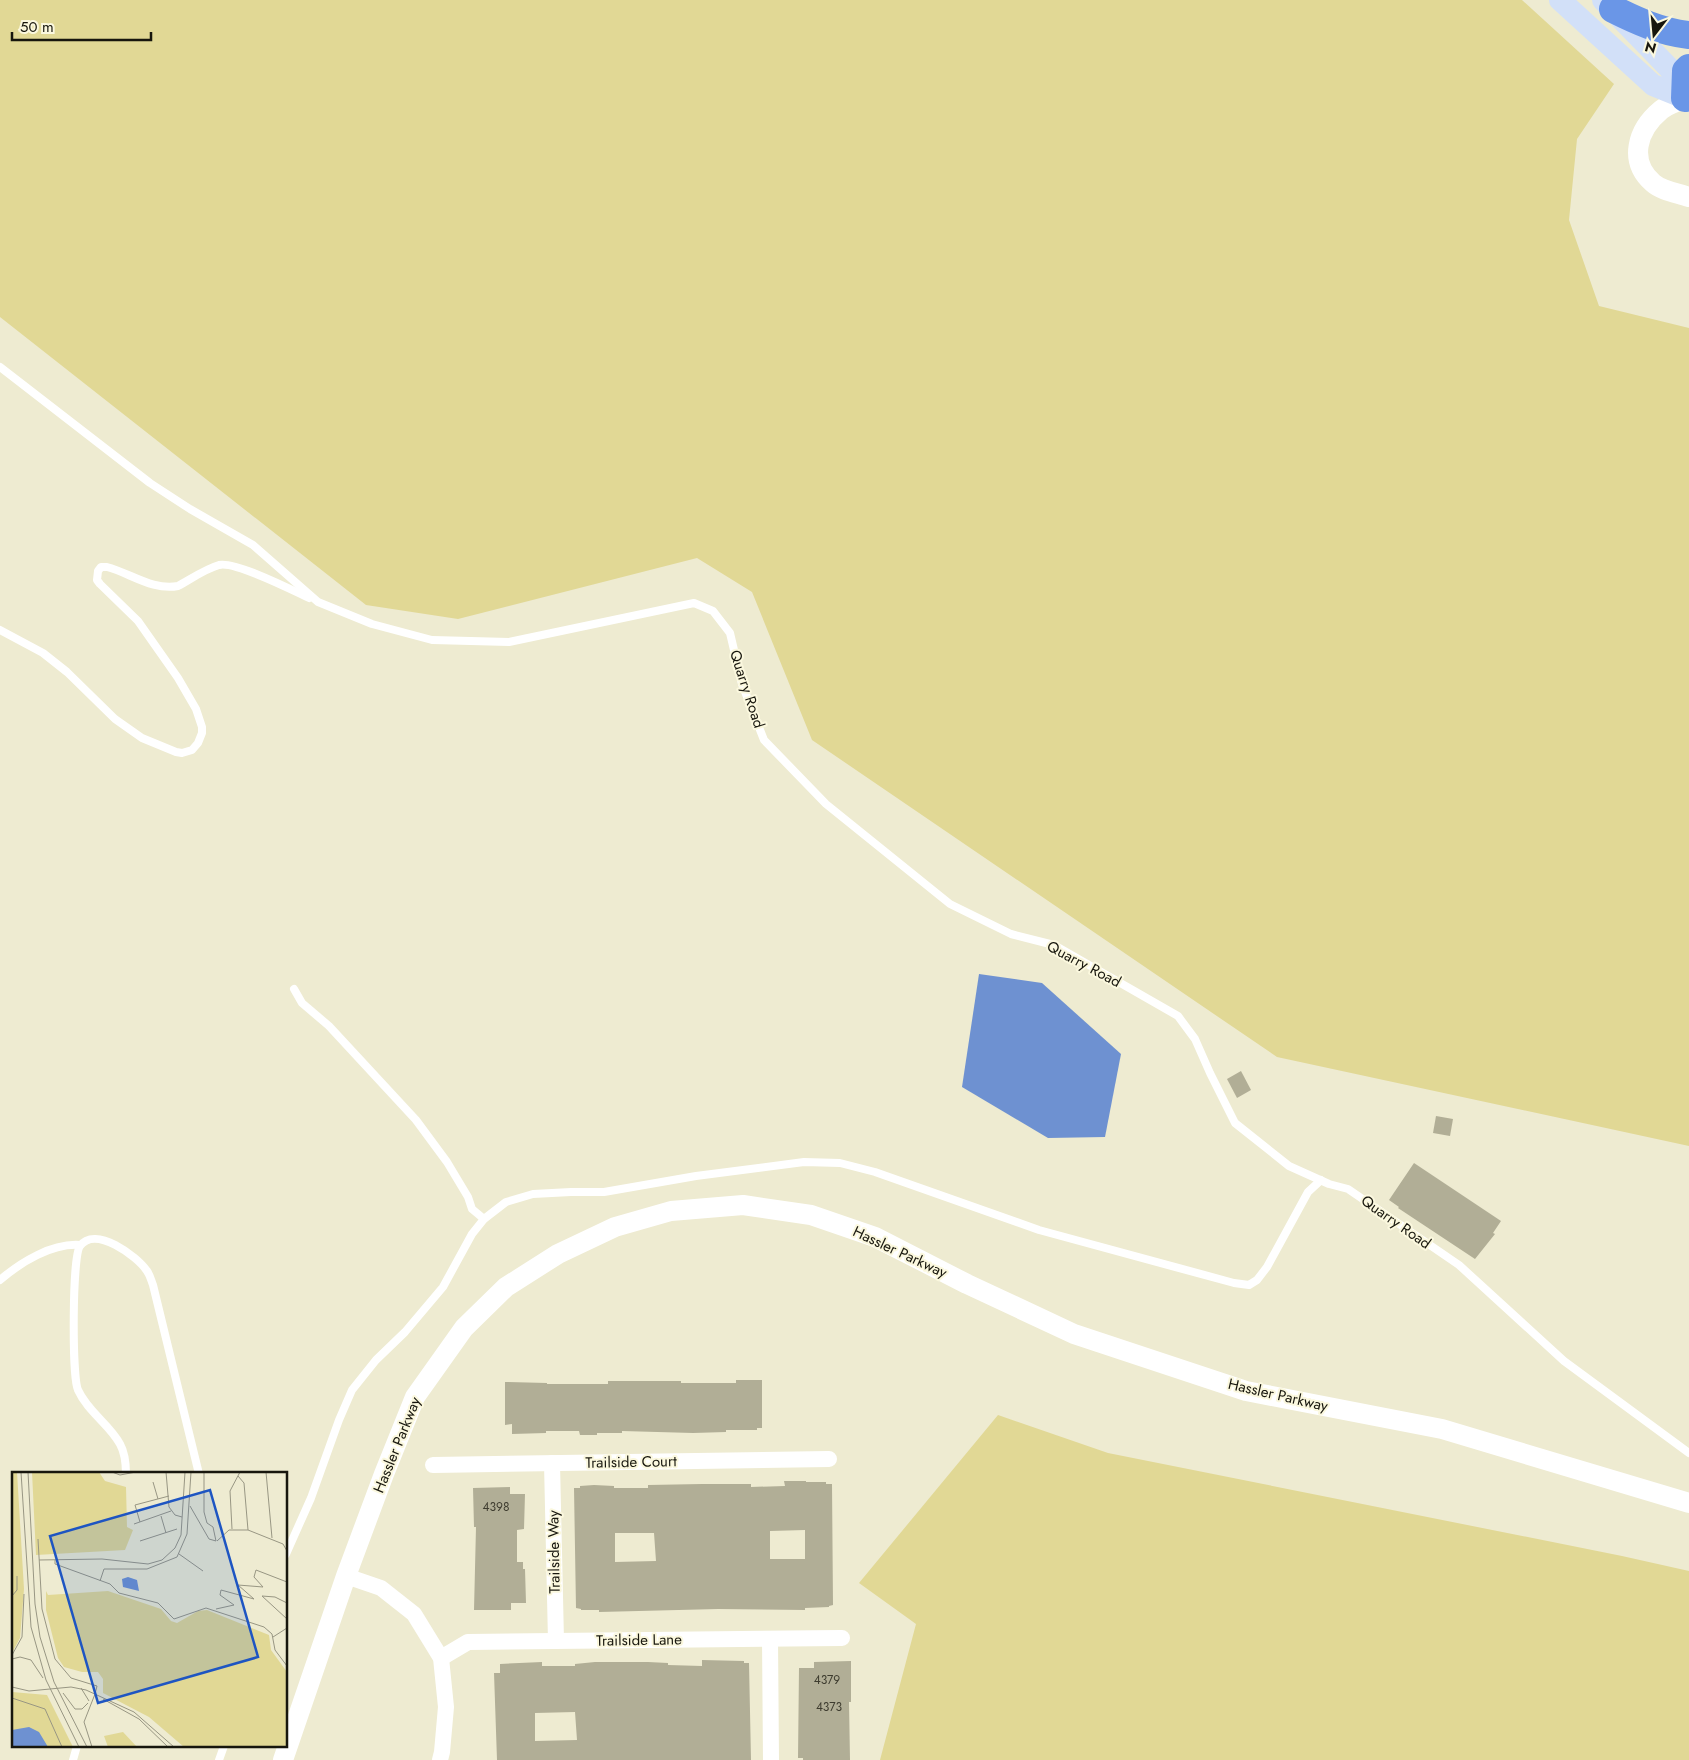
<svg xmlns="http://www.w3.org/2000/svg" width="1689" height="1760" font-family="Jost,sans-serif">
  <rect width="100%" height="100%" fill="#eeebd1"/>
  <g fill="#e1d895">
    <polygon points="0,0 1522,0 1614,84 1577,139 1569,220 1599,306 1689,328 1689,1146 1277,1057 812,740 752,592 697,558 458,619 366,605 0,317"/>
    <polygon points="998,1415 1108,1453 1622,1556 1689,1571 1689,1760 880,1760 916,1624 859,1583"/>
  </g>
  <polygon fill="#6e91d1" points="979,974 1042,983 1121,1054 1105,1137 1048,1138 962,1087"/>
  <g fill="#b1ae96" fill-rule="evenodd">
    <polygon points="1241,1071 1251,1090 1237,1098 1227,1079"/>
    <polygon points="1436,1116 1453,1119 1450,1136 1433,1133"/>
    <polygon points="1414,1163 1501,1221 1493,1233 1495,1234 1475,1259 1398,1208 1399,1207 1389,1200"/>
    <polygon points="736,1380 762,1380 762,1428 757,1428 757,1430 726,1430 726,1432 693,1433 622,1431 622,1433 597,1433 597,1435 580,1435 579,1431 546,1431 546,1433 512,1434 512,1424 505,1425 505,1382 547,1383 547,1384 608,1384 608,1381 681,1381 681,1383 736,1383"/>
    <path d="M784,1481H806V1482H826V1484H832L833,1605L829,1606V1607L805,1608V1610L718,1609L599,1612V1610H581V1609L576,1608L574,1488H580V1486L594,1485L614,1486V1488H648V1485L702,1484H751V1487L785,1486ZM805,1530V1559H770V1531ZM615,1533H654L656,1561L615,1562Z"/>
    <polygon points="510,1487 510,1494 525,1494 524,1529 517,1530 517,1562 523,1562 523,1569 525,1569 526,1603 511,1603 511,1610 474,1610 476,1527 474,1527 473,1488"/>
    <path d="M702,1660L744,1661V1663H749L751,1760H497L494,1673H500V1664L542,1662V1666H575V1664L595,1662H648L668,1663V1665L702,1666ZM575,1712L577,1740L535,1741V1713Z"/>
    <polygon points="851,1661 851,1702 849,1702 850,1760 803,1760 803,1758 798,1758 799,1668 814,1668 814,1662"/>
  </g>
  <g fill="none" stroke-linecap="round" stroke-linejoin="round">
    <g stroke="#fff" stroke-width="8">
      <polyline points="0,367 150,483 190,509 253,545 318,602 372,624 432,640 509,642 694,603 713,611 730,633 742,684 764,740 826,804 950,904 1011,934 1054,945 1178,1016 1195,1039 1210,1073 1235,1123 1289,1166 1329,1184 1348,1189 1459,1265 1564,1361 1689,1453"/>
      <path d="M0,630L43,653L67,672L115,719L142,738L176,752L182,753L192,750L198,743L202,733V727L196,709L178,678L138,621L100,584L97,580L98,571L101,567H107C130,573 153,591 178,586C191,579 205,569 219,565C235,561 292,590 309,598"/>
      <polyline points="294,989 302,1003 329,1026 416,1120 447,1162 468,1197 472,1209 484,1219"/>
      <path d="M0,1280C21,1262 52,1243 80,1245"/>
      <path d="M126,1474C126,1464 125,1453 120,1444C109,1424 88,1412 78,1390C72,1377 72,1257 80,1246C95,1225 137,1256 147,1271C150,1275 151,1280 153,1285L199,1474"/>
      <polyline points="286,1554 311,1498 339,1420 352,1390 376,1360 405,1332 443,1287 472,1234 484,1219 506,1202 533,1194 571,1192 604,1192 696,1176 804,1162 840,1163 875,1172 1039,1230 1234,1283 1249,1285 1257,1280 1267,1267 1308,1192 1321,1180"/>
      <polyline points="73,1760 77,1746"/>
      <polyline points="219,1760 224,1746"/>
    </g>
    <g stroke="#fff" stroke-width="16">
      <polyline points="552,1463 556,1641"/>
      <polyline points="433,1465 829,1459"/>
      <polyline points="346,1576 381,1588 414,1614 441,1658 446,1707 442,1752 440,1760"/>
      <polyline points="770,1639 771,1760"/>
      <polyline points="441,1658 468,1642 842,1638"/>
    </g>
    <g stroke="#fff" stroke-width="20">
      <path d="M1685,98C1677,102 1667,105 1661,110C1637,130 1628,161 1653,183C1662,191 1678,193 1689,197"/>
      <polyline points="283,1760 346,1576 384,1474 415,1397 464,1328 506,1287 558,1254 615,1227 671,1211 743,1205 811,1215 875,1237 967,1284 1074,1334 1246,1391 1442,1429 1689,1503"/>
    </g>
    <g stroke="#d2e0f8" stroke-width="22">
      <polyline points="1560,0 1653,85 1685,98 1689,101"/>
      <polyline points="1603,0 1670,69 1685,98"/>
    </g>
    <g stroke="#6a96e7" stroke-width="28">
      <path d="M1613,9C1637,21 1661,32 1689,35"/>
      <polyline points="1689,68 1686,71 1685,98 1689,96"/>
    </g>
  </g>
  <g text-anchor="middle" stroke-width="4" stroke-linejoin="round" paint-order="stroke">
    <g font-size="12" fill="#3e3c2f">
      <text x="496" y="1511">4398</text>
      <text x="827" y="1684">4379</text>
      <text x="829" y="1711">4373</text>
    </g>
    <g font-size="15" fill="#17160d" stroke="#fbf8de">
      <text transform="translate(747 689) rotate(72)" y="5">Quarry Road</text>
      <text transform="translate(1084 964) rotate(28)" y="5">Quarry Road</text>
      <text transform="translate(1396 1222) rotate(35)" y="5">Quarry Road</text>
      <text transform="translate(900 1252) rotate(25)" y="5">Hassler Parkway</text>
      <text transform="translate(1278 1395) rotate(13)" y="5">Hassler Parkway</text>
      <text transform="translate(397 1445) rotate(-68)" y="5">Hassler Parkway</text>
      <text transform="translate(631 1462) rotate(-1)" y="5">Trailside Court</text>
      <text transform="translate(554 1552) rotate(-91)" y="5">Trailside Way</text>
      <text transform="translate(639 1640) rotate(-1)" y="5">Trailside Lane</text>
    </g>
  </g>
  <g transform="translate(12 1472)">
    <rect width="275" height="275" fill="#eeebd1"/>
    <path d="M0,0H5L12,117L8,166L0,181ZM20,0H87L93,9L114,15L115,55L121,58L113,78L24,83ZM34,119L36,123L96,119L149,137L159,149L165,151L186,139L195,138L257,163L259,178L275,200V275H172L137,245L91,221V207L86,200H70L52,195L46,186L34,138ZM0,220L35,223L61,275H0ZM111,260L125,275H96L92,264Z" fill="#e1d895"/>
    <path d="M116,105L125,108L127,119L111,115L110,107ZM17,255L27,260L36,275H0V258Z" fill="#6e91d1"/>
    <path fill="none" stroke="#989683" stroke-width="1" d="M9,0L19,155L34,208L67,275M16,0L23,132L28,165L42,210L75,275M100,0L108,3L124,0M154,0L157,35L163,43L170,45M254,0L260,66M226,4L232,11L236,58M141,10L146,27M178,34L197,67L204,69L201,55L195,51L192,40V0M149,44L154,61M128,50L123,33L157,24M122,52L159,39M220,57L218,19L228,0M26,67L30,137L43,187L59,206L85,214L83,222M128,69L165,57M205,69L217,58H236L271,72L275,79M167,82L191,99M27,88L90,87L136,92L150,88L163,76L169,63L173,0M43,88V92L98,112L107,121L146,131L162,147L194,136L252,155L260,162L263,178L275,194M88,109L92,97H135L165,85L175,62L179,0M0,124L5,118V104M275,131L263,125L250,124L275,147M204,137L222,133L208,123L209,118L242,127L226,113L251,115L242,105L244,98L275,110M261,165L275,156M0,183L10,165L12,122M0,187L8,185L19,188L31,206M0,215L17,219L59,215L74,218L122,240L162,275M69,216L77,229M51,221L63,237H70L76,231M0,226L33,237L50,275M91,227L127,247L156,275M80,275L72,250L83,222"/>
    <path fill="#1e55c2" fill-opacity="0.15" stroke="#1e55c2" stroke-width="2.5" d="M198,18L246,185L86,231L38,64Z"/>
    <rect width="275" height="275" fill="none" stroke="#17160d" stroke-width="2.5"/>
  </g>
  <g transform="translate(1654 35) rotate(196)" stroke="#fbf8de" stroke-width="4" paint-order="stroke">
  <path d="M0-4L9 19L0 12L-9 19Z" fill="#17160d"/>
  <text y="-8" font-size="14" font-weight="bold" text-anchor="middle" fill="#17160d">N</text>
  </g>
  <path d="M12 32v8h139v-8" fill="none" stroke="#17160d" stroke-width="2.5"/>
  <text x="20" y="32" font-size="15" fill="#17160d" stroke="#fbf8de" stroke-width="4" paint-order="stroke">50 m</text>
</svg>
